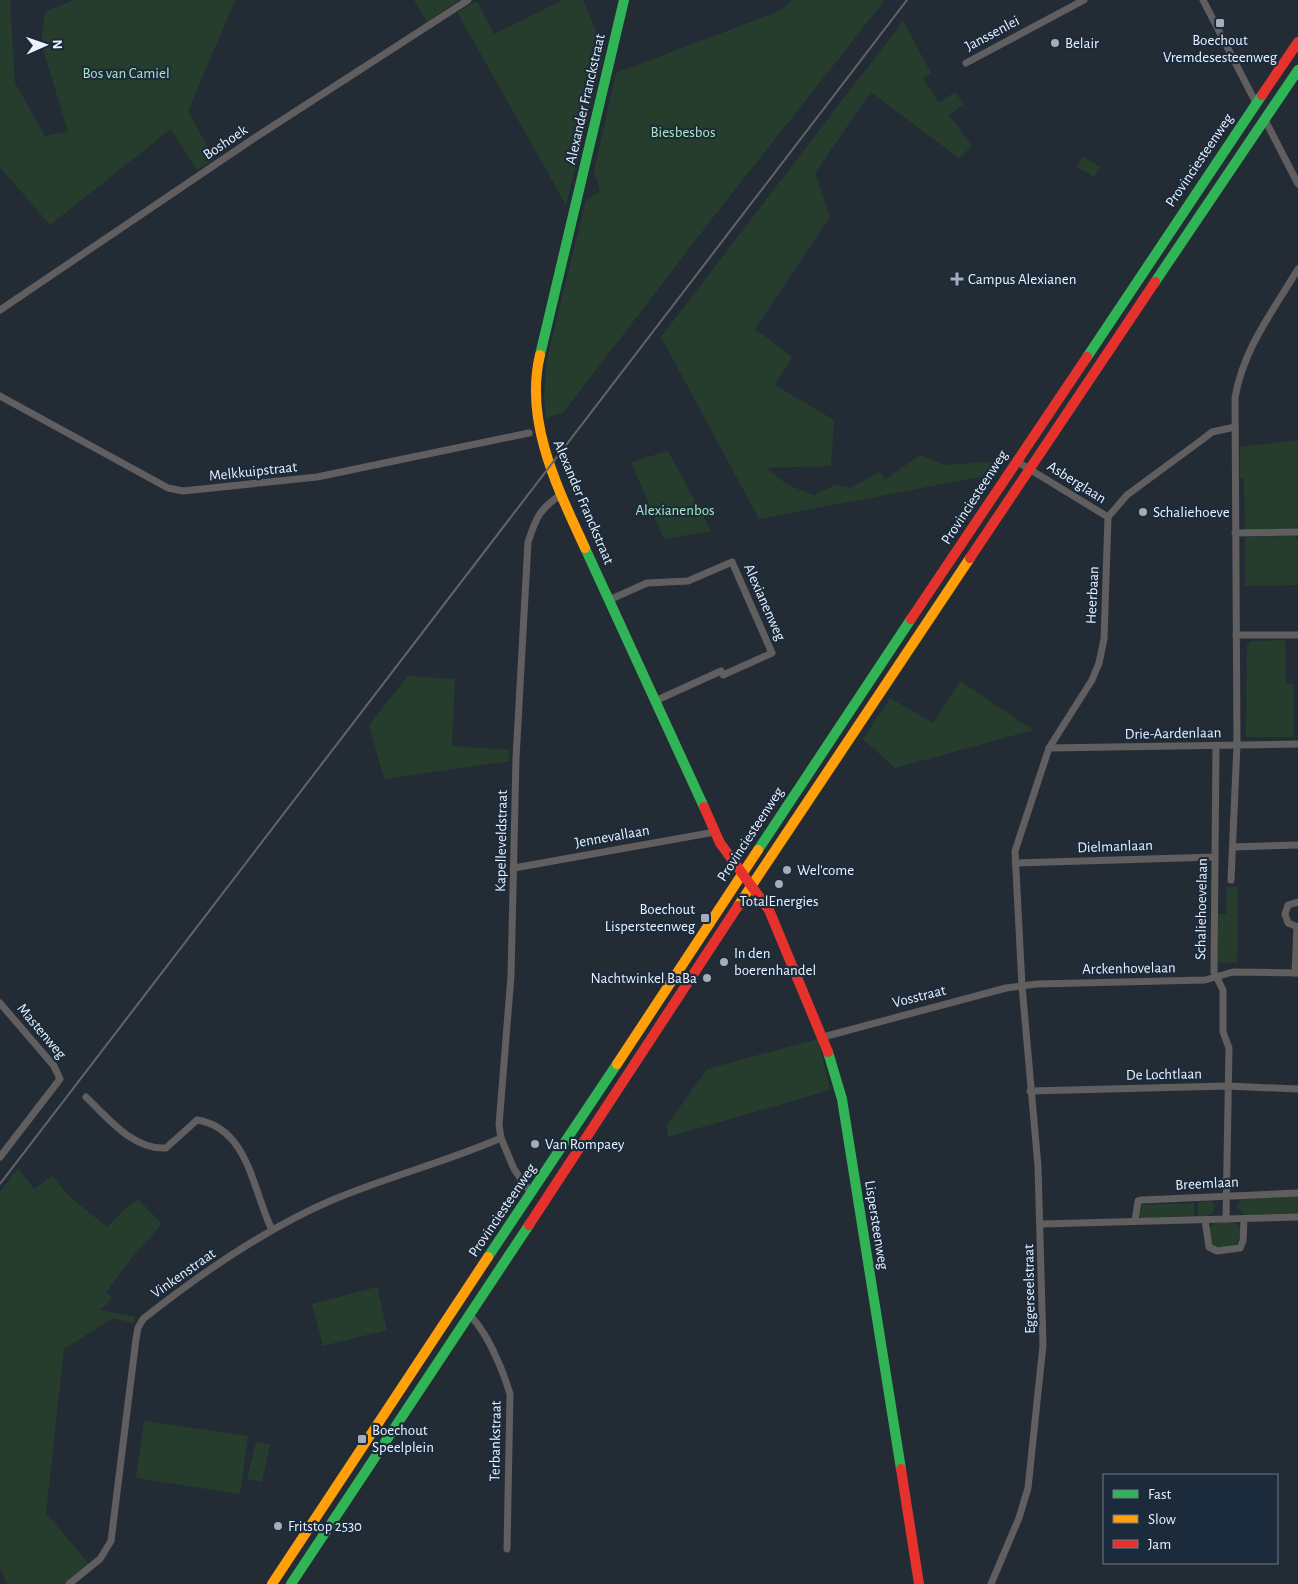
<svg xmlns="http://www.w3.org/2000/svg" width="1298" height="1584" font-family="'Alegreya Sans',sans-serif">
  <rect width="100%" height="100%" fill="#232c35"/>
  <g fill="#263d2d">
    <polygon points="0,0 10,0 15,83 45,136 68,131 41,43 45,12 74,0 235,0 188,111 214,159 197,170 171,129 50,225 0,167"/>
    <polygon points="414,0 459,0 427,22"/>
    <polygon points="563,0 583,0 604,51 566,205 457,12 477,1 494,34"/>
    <polygon points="792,0 885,0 718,211 563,413 551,416 546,421 544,396 547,358 586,200 600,191 594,171 616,73 780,11"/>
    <polygon points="903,21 931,73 923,79 939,103 955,92 964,104 949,115 972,146 959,158 871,92 815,173 830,217 755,329 792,357 775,385 834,420 831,466 766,468 788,485 814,495 835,485 851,488 879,472 886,479 920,455 944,465 1004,461 995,474 759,519 661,337"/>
    <polygon points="1082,156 1100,167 1094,177 1077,167"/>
    <polygon points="1298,440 1298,526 1294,529 1245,529 1244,478 1240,477 1240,447"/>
    <polygon points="668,451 711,531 664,539 631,462"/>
    <polygon points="1294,536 1298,540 1298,585 1245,586 1245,537"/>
    <polygon points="1285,640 1286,684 1293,684 1294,737 1246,737 1247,645 1251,641"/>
    <polygon points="408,676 455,679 452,746 509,750 509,761 384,779 369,725"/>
    <polygon points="960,681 1033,730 895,768 863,739 890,698 933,723"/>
    <polygon points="1238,886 1237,963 1217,962 1218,914 1226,914 1227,887"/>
    <polygon points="818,1039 830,1090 668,1137 667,1125 707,1069"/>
    <polygon points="18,1168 34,1189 52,1176 70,1197 107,1227 127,1207 138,1199 162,1224 134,1255 106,1292 112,1298 100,1310 135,1317 134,1323 113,1318 64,1349 46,1513 89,1564 64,1584 7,1584 0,1567 0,1192"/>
    <polygon points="1298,1196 1298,1213 1245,1215 1236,1207 1242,1199"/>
    <path d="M1211,1201L1215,1205C1215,1216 1206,1216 1198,1216V1202Z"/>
    <polygon points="1194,1203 1194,1216 1142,1218 1139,1215 1143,1205"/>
    <path d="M1216,1223H1235L1240,1228L1238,1242L1232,1247H1215C1209,1241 1209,1235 1210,1227Z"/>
    <polygon points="377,1287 387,1330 323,1346 312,1304"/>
    <polygon points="144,1421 248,1436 240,1494 136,1478"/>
    <polygon points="256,1442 270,1445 262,1482 247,1479"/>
  </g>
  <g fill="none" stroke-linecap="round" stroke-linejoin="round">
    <g stroke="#605e5e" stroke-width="7">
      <polyline points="1203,0 1256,103"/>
      <polyline points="966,63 1084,0"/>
      <polyline points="1264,118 1298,184"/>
      <polyline points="0,310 256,137 468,0"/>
      <polyline points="0,396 168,488 183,491 317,477 529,433"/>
      <polyline points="1016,461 1108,517"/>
      <polyline points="1235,533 1298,532"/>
      <polyline points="609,600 647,583 688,581 732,562 772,653 723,675 721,671 655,701"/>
      <polyline points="1236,635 1298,635"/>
      <polyline points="1216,746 1214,972 1223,990 1223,1032 1229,1048 1226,1219"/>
      <polyline points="1049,748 1298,744"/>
      <polyline points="1233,847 1298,845"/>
      <polyline points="1015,863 1215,857"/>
      <polyline points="514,868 715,832"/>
      <path d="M1231,880L1237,745L1235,398C1243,349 1273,311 1298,269"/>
      <polyline points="1298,902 1288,905 1285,914 1288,923 1298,927"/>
      <polyline points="1295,973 1297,927"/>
      <polyline points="0,1003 54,1066 60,1079 0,1157"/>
      <polyline points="823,1037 1006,988 1037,984 1205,980 1233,972 1298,973"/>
      <polyline points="1030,1091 1228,1086 1298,1089"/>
      <path d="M86,1097C108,1118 133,1150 166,1148L197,1120C249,1128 253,1192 272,1230"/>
      <path d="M533,1191L528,1189L514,1169L501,1138L499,1125L511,976L516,758L528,542C536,518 539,509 562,494"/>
      <polyline points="1205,1220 1209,1247 1217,1251 1240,1248 1243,1241 1244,1219"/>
      <polyline points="1135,1221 1138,1201 1142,1200 1298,1193"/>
      <polyline points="1041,1224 1298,1217"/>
      <path d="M468,1314C486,1329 503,1370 510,1394L507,1549"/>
      <path d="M69,1584L100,1559L111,1541L136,1339L138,1328L143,1319C200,1274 263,1230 330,1201C386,1177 446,1162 501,1138"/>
      <polyline points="991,1584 1019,1518 1028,1488 1043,1345 1038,1166 1022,986 1015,851 1049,748 1092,680 1099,663 1104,639 1108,517 1127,495 1203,439 1212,432 1235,427"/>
    </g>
    <g stroke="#30b455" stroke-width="10">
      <polyline points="1155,282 1298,70"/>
      <polyline points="540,355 624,0"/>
      <polyline points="1087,357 1262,95"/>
      <polyline points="585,548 704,807"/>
      <polyline points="758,850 911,619"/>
      <polyline points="828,1052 842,1099 901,1469"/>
      <polyline points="488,1257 617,1064"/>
      <polyline points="291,1584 529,1225"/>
    </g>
    <g stroke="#ff9f0a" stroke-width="10">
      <path d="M540,355C524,422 558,489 585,548"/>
      <polyline points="738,906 970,558"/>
      <polyline points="617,1064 758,850"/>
      <polyline points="272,1584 488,1257"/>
    </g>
    <g stroke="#e5322d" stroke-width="10">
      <polyline points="1262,95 1298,42"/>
      <polyline points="970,558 1155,282"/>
      <polyline points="911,619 1087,357"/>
      <polyline points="704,807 720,843 769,910 828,1052"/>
      <polyline points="529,1225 738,906"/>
      <polyline points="901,1469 919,1584"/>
    </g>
    <polyline stroke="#626568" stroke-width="2" points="0,1184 907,0"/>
  </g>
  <g fill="#a4adb8" stroke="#1c2b3c" stroke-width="2">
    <rect x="1215" y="18" width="10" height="10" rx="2.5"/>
    <circle cx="1055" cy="43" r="5"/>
    <path d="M954.5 271.5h5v5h5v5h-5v5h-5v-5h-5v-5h5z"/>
    <circle cx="1143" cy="512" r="5"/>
    <circle cx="787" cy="870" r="5"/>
    <circle cx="779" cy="884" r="5"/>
    <rect x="700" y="913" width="10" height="10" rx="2.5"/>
    <circle cx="724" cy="962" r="5"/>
    <circle cx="707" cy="978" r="5"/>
    <circle cx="535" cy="1144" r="5"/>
    <rect x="357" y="1434" width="10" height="10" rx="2.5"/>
    <circle cx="278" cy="1526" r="5"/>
  </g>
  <g text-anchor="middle" stroke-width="4.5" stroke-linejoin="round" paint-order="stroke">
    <g font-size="15" fill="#eaf3ff" stroke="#1c2b3c">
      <text transform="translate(992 33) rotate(-28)" y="5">Janssenlei</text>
      <text transform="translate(585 99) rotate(-77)" y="5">Alexander Franckstraat</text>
      <text transform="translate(225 142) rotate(-34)" y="5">Boshoek</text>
      <text transform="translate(1199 160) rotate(-56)" y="5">Provinciesteenweg</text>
      <text transform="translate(253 471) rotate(-6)" y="5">Melkkuipstraat</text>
      <text transform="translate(1077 482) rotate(32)" y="5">Asberglaan</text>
      <text transform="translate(974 497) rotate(-57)" y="5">Provinciesteenweg</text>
      <text transform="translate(584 502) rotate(67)" y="5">Alexander Franckstraat</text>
      <text transform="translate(1092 595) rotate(-87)" y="5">Heerbaan</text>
      <text transform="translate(765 602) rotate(66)" y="5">Alexianenweg</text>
      <text transform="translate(1173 733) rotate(-1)" y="5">Drie-Aardenlaan</text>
      <text transform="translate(750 834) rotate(-57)" y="5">Provinciesteenweg</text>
      <text transform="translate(612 836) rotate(-10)" y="5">Jennevallaan</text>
      <text transform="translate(501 841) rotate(-89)" y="5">Kapelleveldstraat</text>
      <text transform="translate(1115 846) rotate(-2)" y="5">Dielmanlaan</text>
      <text transform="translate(1201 909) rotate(-89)" y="5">Schaliehoevelaan</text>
      <text transform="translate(1129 968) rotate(-1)" y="5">Arckenhovelaan</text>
      <text transform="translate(919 996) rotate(-14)" y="5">Vosstraat</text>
      <text transform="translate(42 1031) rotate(50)" y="5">Mastenweg</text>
      <text transform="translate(1164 1074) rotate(-1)" y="5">De Lochtlaan</text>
      <text transform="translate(1207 1183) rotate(-3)" y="5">Breemlaan</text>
      <text transform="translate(502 1210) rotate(-56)" y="5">Provinciesteenweg</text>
      <text transform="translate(877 1225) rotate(81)" y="5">Lispersteenweg</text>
      <text transform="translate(183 1273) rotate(-35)" y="5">Vinkenstraat</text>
      <text transform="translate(1029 1289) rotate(-91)" y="5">Eggerseelstraat</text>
      <text transform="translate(495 1441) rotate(-89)" y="5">Terbankstraat</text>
    </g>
    <g font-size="15" fill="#eaf3ff" stroke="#1c2b3c" text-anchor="start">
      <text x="1220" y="45" text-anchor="middle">Boechout<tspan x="1220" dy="17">Vremdesesteenweg</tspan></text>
      <text x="1065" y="48">Belair</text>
      <text x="968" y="284">Campus Alexianen</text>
      <text x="1153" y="517">Schaliehoeve</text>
      <text x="797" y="875">Wel'come</text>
      <text x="779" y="906" text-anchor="middle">TotalEnergies</text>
      <text x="695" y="914" text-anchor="end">Boechout<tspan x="695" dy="17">Lispersteenweg</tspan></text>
      <text x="734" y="958">In den<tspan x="734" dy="17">boerenhandel</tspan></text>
      <text x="697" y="983" text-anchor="end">Nachtwinkel BaBa</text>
      <text x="545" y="1149">Van Rompaey</text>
      <text x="372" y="1435">Boechout<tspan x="372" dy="17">Speelplein</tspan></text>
      <text x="288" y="1531">Fritstop 2530</text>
    </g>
    <g font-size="15" fill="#ace7b8" stroke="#1c2b3c">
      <text x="126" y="78">Bos van Camiel</text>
      <text x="683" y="137">Biesbesbos</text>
      <text x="675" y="515">Alexianenbos</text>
    </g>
  </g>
  <rect x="1103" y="1474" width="175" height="90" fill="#1c2b3c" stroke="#6e7b8a"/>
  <rect x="1113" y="1490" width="25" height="8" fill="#30b455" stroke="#6e7b8a"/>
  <text x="1148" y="1499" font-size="15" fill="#eaf3ff">Fast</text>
  <rect x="1113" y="1515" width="25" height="8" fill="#ff9f0a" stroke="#6e7b8a"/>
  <text x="1148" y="1524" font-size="15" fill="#eaf3ff">Slow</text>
  <rect x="1113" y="1540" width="25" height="8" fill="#e5322d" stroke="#6e7b8a"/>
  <text x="1148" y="1549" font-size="15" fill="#eaf3ff">Jam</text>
  <g transform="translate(45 45) rotate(88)" stroke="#1c2b3c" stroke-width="4" paint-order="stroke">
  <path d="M0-4L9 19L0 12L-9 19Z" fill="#eaf3ff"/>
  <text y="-8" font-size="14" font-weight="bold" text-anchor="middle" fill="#eaf3ff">N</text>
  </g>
</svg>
